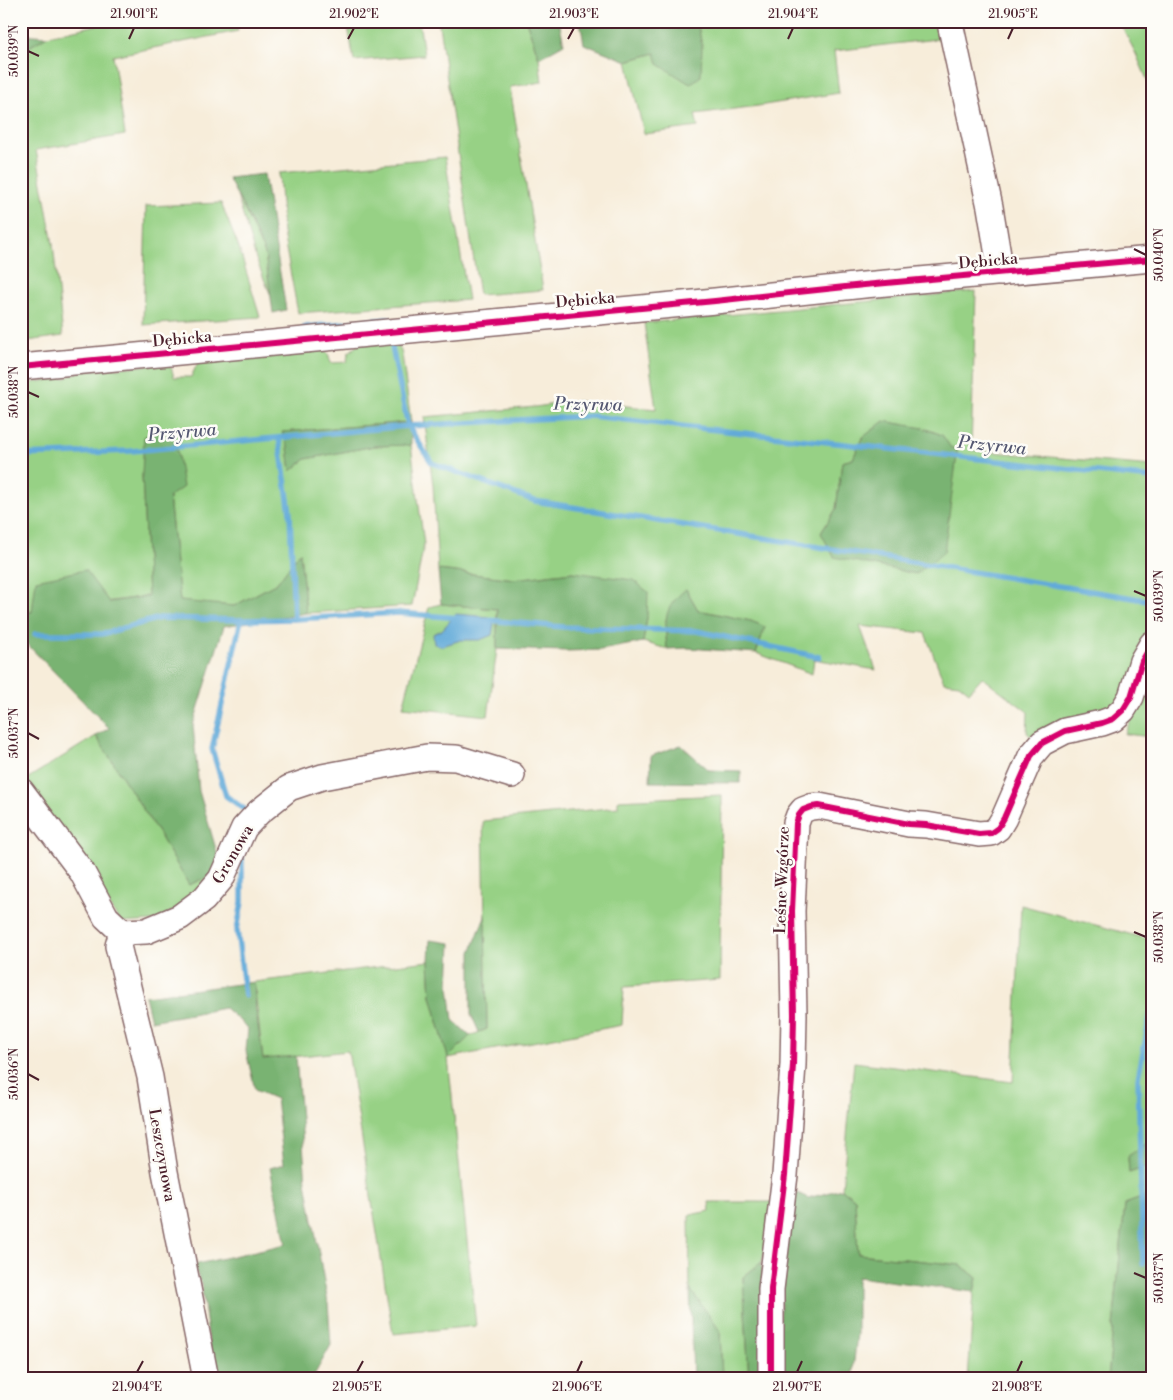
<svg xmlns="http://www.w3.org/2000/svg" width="1173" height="1400" font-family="'Libre Bodoni',serif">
  <rect width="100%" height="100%" fill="#fdfcf7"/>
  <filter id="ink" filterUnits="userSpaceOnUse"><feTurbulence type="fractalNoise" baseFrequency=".02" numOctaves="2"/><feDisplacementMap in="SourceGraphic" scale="10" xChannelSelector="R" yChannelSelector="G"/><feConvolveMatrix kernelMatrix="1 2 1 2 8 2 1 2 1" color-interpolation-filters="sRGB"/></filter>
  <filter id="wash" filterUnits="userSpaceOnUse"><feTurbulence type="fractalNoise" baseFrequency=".0096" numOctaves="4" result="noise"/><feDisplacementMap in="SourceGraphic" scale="20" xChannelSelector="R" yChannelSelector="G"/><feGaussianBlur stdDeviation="1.12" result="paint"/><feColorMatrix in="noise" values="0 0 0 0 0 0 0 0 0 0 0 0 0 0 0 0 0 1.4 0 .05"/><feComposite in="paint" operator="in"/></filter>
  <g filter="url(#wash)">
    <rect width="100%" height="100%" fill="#f7edda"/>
    <g fill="#97d185" stroke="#707858" fill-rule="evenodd">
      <polygon points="115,21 236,21 238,31 113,56 125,135 36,150 53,244 63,336 21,342 21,52 47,36"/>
      <polygon points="347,21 419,21 424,55 354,61"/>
      <polygon points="443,21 526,21 539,58 542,82 510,87 543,290 479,295 439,25"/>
      <polygon points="697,21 942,21 945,38 834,51 839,93 758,106 695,114 698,127 644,134 627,61 655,53 702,46"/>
      <polygon points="1119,21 1152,21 1152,91 1136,54"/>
      <polygon points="445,157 468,300 298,313 283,233 279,173"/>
      <polygon points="236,192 265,254 271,296 256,259"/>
      <polygon points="221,203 239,248 260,317 143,325 146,206"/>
      <path d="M976,291L971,450L1152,466V633L1122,703L1035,739L1027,733L1028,712L982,677L969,692L959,684L944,682L925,633L860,626L876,670L814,659L812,674L756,653L765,627L751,621L698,610L686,589L665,621L667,649L643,642L647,618L573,572L515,579L438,570L433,485L424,417L535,407L577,401L656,409L644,323ZM923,428L942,435L951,448L821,533L836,509L842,462L853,459L862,438Z"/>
      <polygon points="398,343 402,354 411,422 283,432 288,447 291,470 306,459 374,446 411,445 424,544 412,606 306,613 300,552 277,583 234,606 180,602 169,497 142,475 148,596 32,612 21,612 21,384 66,378 81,371 164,364 171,367 174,377 191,377 199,360 316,348 328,353 331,363 347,362 348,353 359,344"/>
      <polygon points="441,604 497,609 497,649 488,716 403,707 429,607"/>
      <polygon points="1152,665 1152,737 1125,734"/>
      <polygon points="96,736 159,834 189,885 214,874 182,906 154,921 121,923 25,780"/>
      <polygon points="722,795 720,980 624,987 622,1025 448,1058 476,1326 393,1334 348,1051 263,1060 254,982 429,961 431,996 448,1057 470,1036 487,1029 483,821 618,807 618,800"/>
      <polygon points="1152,862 1152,939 1148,939 1152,971 1152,1140 1128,1157 1129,1173 1152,1165 1152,1194 1125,1204 1108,1379 968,1379 974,1292 977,1278 961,1265 858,1254 855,1199 842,1189 854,1062 1013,1082 1021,905 1148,939"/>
      <polygon points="709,1202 776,1202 762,1262 743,1277 749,1379 722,1379 720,1331 690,1289 689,1215 710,1211"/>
    </g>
    <g fill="#79b372" stroke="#62694e">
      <polygon points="526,21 559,21 564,44 539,58"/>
      <polygon points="580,21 697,21 702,46 701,76 690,84 658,64 655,53 627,61 584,44"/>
      <polygon points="21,34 47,36 21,52"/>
      <polygon points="264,174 286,310 273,313 265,254 248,216 228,178"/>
      <polygon points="884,421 923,428 942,435 951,448 958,448 944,552 916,574 834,557 821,533 836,509 842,462 853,459 862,438"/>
      <polygon points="411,422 411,445 374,446 306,459 291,471 288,447 282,432"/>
      <polygon points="156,430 175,437 183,487 169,497 180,601 234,606 277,583 300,552 306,613 224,626 193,725 199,791 218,856 214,874 189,885 159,834 96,736 109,728 21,638 21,612 32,612 36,580 85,570 109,602 148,596 142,475 144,437"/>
      <polygon points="438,570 515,579 573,572 633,580 648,592 647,618 643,642 601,650 566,651 497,649 497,609 441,604"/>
      <path d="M686,589L698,610L751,621L765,627L756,653L688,648L667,649C665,621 662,609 686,589Z"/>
      <polygon points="681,745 709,770 741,771 740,783 650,782 651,756"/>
      <polygon points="485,916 487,1029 479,1032 471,1014 471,952"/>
      <polygon points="430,940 451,943 449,987 453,1020 470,1036 448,1058 431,996 429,961"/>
      <polygon points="254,982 256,1011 263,1059 296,1056 306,1182 328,1303 331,1345 312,1379 214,1379 201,1283 193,1265 286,1244 270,1168 284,1164 276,1099 255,1090 246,1051 248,1028 225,1008 151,1021 145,996"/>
      <polygon points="1152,1140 1152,1165 1129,1173 1128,1156"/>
      <polygon points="789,1189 808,1198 842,1189 855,1199 858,1254 961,1265 977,1278 974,1292 857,1277 857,1334 852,1379 776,1379"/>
      <polygon points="1152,1194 1152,1379 1108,1379 1125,1204"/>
      <polygon points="762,1262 765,1379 749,1379 743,1277"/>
      <polygon points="690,1289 720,1331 722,1379 693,1379"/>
    </g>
    <polygon fill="#62aad9" stroke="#566482" points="456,614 490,617 494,624 492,635 480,640 461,640 442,646 434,644 433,634 442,630"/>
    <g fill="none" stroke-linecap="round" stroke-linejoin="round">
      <g stroke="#62aad9" stroke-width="5.5">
        <polyline points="305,327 389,319 389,321"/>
        <polyline points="392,347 408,426 432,463 535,501 1152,601"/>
        <polyline points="21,455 131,451 408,426 591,416 1152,478"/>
        <polyline points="294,619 398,613 460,618"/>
        <polyline points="487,620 563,627 697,631 819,657"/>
        <polyline points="35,634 102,634 160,618 241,620"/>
        <polyline points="246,815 247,811 226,796 212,749 241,620 294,619 290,513 279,438"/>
        <polyline points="242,857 242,902 237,930 245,996"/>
        <polyline points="1143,1263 1138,1078 1152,1007"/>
      </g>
    </g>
  </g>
  <g filter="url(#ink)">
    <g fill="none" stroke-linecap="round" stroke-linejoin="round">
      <g stroke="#876768" stroke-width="28">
        <g id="minor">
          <polyline points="950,23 990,207 1001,273"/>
          <polyline points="21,367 715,301 864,285 1152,259"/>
          <polyline points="21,791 82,872 106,917 122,932 146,931 180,917 204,899 221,879 244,828 259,812 289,788 322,777 427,757 456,758 512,775"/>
          <polyline points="122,932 118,946 150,1077 165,1172 206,1379"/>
          <polyline points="771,1379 771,1289 785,1175 793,1065 794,1015 792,911 796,823 799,815 803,810 811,807 819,806 909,824 926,825 979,834 991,833 998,828 1004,818 1031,756 1042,743 1065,731 1102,723 1113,719 1123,710 1131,697 1142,661 1152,644"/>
        </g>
      </g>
      <use href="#minor" stroke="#fff" stroke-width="25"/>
      <g stroke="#fdfcf7" stroke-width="9">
        <g id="cycleway">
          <polyline points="21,367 715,301 864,285 1152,259"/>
          <polyline points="771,1379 771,1289 785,1175 793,1065 794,1015 792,911 796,823 799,815 803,810 811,807 819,806 909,824 926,825 979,834 991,833 998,828 1004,818 1031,756 1042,743 1065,731 1102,723 1113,719 1123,710 1131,697 1142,661 1152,644"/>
        </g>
      </g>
      <use href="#cycleway" stroke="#d6006c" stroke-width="6"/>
    </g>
  </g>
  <path fill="none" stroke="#4a1f2b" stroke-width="2" d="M129,39L134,28M348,39L354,28M568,39L574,28M788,39L793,28M1008,39L1013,28M28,51L39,56M1134,249L1146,255M28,392L39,397M1134,591L1146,596M28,733L39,739M1134,932L1146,937M28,1074L39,1080M1134,1273L1146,1278M137,1372L143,1361M357,1372L363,1361M577,1372L582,1361M797,1372L802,1361M1017,1372L1022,1361"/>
  <g text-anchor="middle" stroke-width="5" stroke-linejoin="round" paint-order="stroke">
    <g font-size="16" fill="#4a1f2b" stroke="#fdfcf7">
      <text transform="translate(988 260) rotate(-5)" y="6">Dębicka</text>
      <text transform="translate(585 299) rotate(-5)" y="6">Dębicka</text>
      <text transform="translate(182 338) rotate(-5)" y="6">Dębicka</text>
      <text transform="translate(232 854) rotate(-60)" y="6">Gronowa</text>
      <text transform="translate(781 880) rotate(-88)" y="6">Leśne Wzgórze</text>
      <text transform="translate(163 1155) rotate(80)" y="6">Leszczynowa</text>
    </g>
    <g font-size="18" font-style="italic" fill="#545771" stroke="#fdfcf7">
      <text transform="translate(588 404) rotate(1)" y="6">Przyrwa</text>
      <text transform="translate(182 432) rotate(-5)" y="6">Przyrwa</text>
      <text transform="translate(992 445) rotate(6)" y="6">Przyrwa</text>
    </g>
  </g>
  <rect width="1173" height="1400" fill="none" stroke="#fdfcf7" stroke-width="55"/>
  <rect x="28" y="28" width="1118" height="1344" fill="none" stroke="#4a1f2b" stroke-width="2"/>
  <g font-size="12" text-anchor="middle" fill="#4a1f2b">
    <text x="134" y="18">21.901°E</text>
    <text x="354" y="18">21.902°E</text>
    <text x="574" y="18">21.903°E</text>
    <text x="793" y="18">21.904°E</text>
    <text x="1013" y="18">21.905°E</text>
    <text transform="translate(14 51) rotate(-90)" y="4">50.039°N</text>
    <text transform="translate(1159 255) rotate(-90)" y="4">50.040°N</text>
    <text transform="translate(14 392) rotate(-90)" y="4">50.038°N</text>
    <text transform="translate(1159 596) rotate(-90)" y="4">50.039°N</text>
    <text transform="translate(14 733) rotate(-90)" y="4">50.037°N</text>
    <text transform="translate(1159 937) rotate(-90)" y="4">50.038°N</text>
    <text transform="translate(14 1074) rotate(-90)" y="4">50.036°N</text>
    <text transform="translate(1159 1278) rotate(-90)" y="4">50.037°N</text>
    <text x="137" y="1391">21.904°E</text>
    <text x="357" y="1391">21.905°E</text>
    <text x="577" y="1391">21.906°E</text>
    <text x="797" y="1391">21.907°E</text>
    <text x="1017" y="1391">21.908°E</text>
  </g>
</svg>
